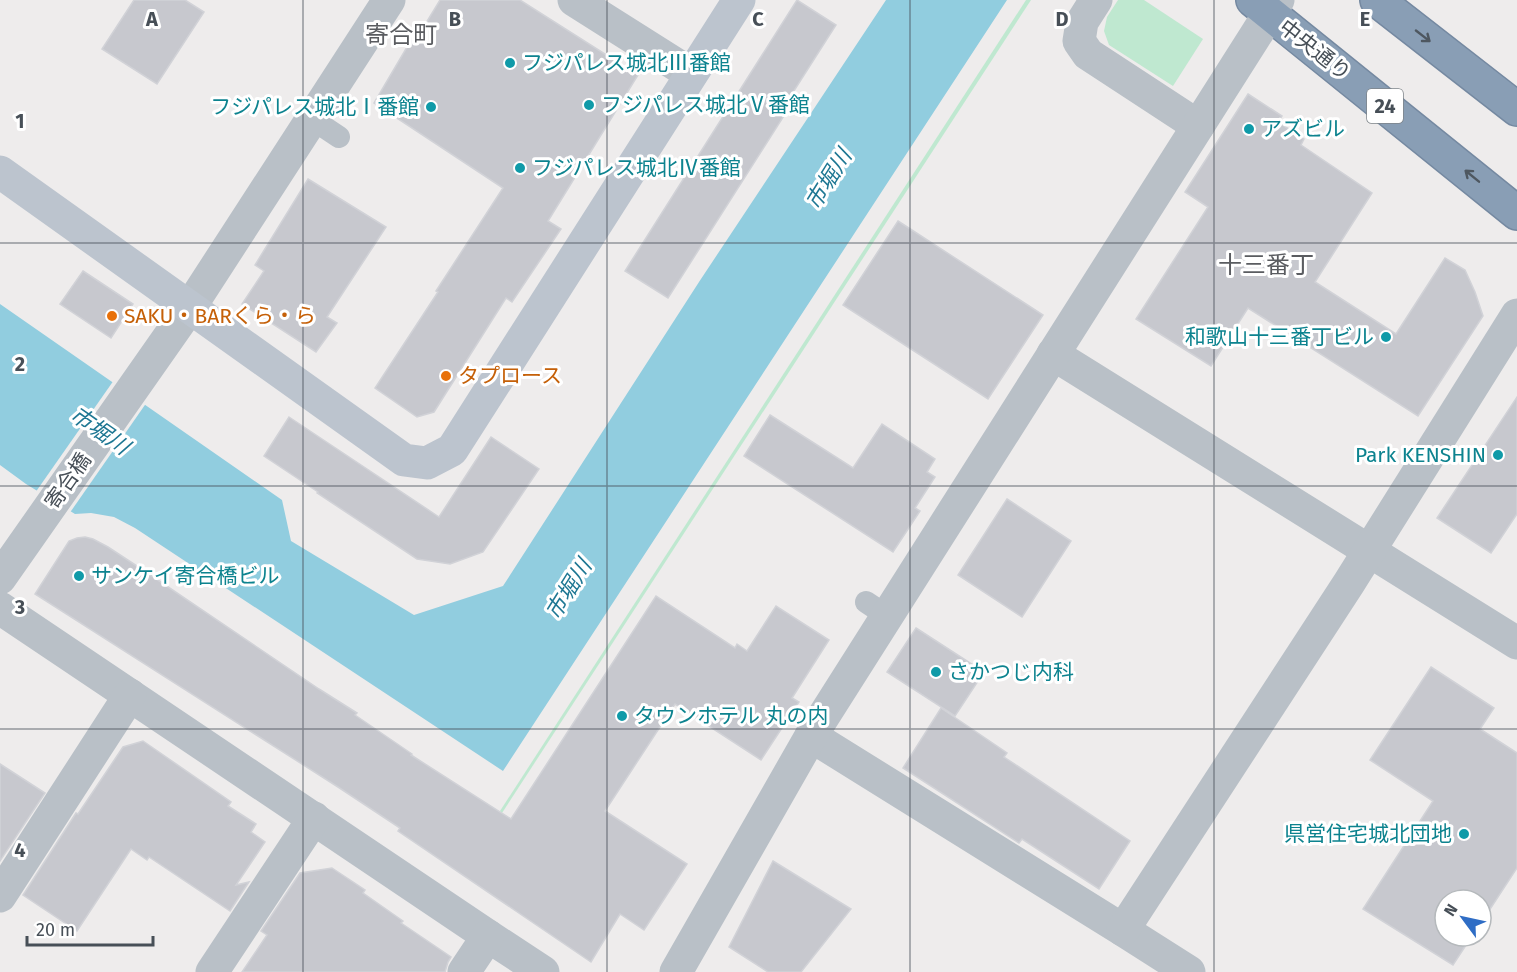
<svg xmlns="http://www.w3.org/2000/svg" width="1517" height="972" font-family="'Fira Sans','Noto Sans JP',sans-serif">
  <rect width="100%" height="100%" fill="#eeecec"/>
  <g fill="#bfe8d0">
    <polygon points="1026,0 1031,0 502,813 500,811"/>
    <polygon points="1118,0 1144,0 1203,39 1173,86 1109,45 1104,31 1107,17"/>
  </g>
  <polygon fill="#91cddf" points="886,0 1007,0 503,771 135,528 114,517 91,513 75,514 26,484 0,465 0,304 282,500 291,541 414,615 503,586 699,282"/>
  <polygon fill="#eeecec" points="114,380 147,402 69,514 35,493"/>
  <g fill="#c7c8ce" stroke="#d1d2d7" stroke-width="1.5">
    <polygon points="134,0 185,0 204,12 157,84 102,49"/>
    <polygon points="440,0 520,0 638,75 548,221 561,229 512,302 506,298 434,412 417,417 375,388 438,292 436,291 503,188 374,103 420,25 423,28"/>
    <polygon points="797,0 836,25 790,97 794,100 668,298 625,271"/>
    <polygon points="1248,94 1282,116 1278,122 1304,139 1301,145 1372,193 1315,282 1396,334 1445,258 1465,270 1475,292 1483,316 1418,416 1248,308 1211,366 1136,319 1208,207 1185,192"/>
    <polygon points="308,179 386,227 327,317 337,323 316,352 242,304 264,271 255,265"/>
    <polygon points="898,221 1043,315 988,399 843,305"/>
    <polygon points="83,271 133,304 111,338 60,304"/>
    <polygon points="1517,397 1517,514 1491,553 1437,518"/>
    <polygon points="770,415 853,468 882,424 935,459 927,472 935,477 915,508 920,511 893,552 744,456"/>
    <polygon points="289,417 439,517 491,437 539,469 483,552 450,564 417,559 317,493 318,492 264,456"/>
    <polygon points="1007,499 1071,541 1022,617 958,575"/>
    <polygon points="85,537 93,539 108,547 146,572 319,689 357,713 355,715 412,754 411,755 511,819 656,596 735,648 737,644 747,651 776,606 829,640 792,698 799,702 761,760 675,704 605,811 687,864 644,930 620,914 591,962 398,831 400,828 338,787 35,594 69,541 77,538"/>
    <polygon points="916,628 984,672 955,716 887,672"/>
    <polygon points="1431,667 1494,708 1480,729 1517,753 1517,868 1481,923 1481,900 1445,900 1445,936 1472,936 1453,965 1363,909 1433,801 1370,760"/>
    <polygon points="941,708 1007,753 1004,757 1130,841 1099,889 1022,839 1019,843 903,768"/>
    <polygon points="143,741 231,802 228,806 256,824 251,832 265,842 236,885 249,882 230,911 149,857 147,860 131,849 77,931 23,895 76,813 78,814 123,747"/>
    <polygon points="0,764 45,793 0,861"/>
    <polygon points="773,861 851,909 801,972 768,972 729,947"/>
    <polygon points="332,868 365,890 363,893 403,921 401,923 451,957 448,962 445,972 242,972 267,935 261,931 300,873"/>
  </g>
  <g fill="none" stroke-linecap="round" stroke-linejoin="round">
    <g stroke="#7589a1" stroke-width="36">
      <g id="highway">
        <polyline points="1253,0 1517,213"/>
        <polyline points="1377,0 1517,109"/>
      </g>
    </g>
    <g stroke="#b9c0c7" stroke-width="22">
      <polyline points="312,119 339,137"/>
      <polyline points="866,602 887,616"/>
    </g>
    <g stroke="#b9c0c7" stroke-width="33">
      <polyline points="574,0 691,74"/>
      <polyline points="1096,0 1082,22 1079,41 1088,54 1198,126"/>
      <polyline points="1053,354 1517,643"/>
      <polyline points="0,578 190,307 389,0"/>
      <polyline points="0,608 488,936 543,972"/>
      <polyline points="811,736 1123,930 1189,972"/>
      <polyline points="0,896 130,695"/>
      <polyline points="1123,930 1349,583 1517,315"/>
      <polyline points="212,972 314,818"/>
      <polyline points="464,972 488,936"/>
      <polyline points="676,972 811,736 1278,0"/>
    </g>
    <polyline stroke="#bcc4ce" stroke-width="33" points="0,172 404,460 427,463 452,450 739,0"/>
    <use href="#highway" stroke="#899eb5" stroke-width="33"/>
  </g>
  <defs><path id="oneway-shaft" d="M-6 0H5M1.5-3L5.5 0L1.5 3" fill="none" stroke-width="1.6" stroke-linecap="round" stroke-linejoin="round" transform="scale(1.5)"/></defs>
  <g stroke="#4e5760">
    <use href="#oneway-shaft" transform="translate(1423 36) rotate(38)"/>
    <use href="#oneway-shaft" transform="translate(1472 176) rotate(-141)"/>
  </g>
  <path fill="none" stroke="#474f57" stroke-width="1.5" stroke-opacity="0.55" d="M303,0V972M607,0V972M910,0V972M1214,0V972M0,243H1517M0,486H1517M0,729H1517"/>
  <g fill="#0f9aa8" stroke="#fff" stroke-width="2">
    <circle cx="510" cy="63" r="6"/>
    <circle cx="589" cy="105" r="6"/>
    <circle cx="431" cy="107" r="6"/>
    <circle cx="1249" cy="129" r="6"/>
    <circle cx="520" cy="168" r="6"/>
    <circle cx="1386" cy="337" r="6"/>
    <circle cx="1498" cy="455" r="6"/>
    <circle cx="79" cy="576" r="6"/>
    <circle cx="936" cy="672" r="6"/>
    <circle cx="622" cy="716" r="6"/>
    <circle cx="1464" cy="834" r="6"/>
  </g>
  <g fill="#e8710a" stroke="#fff" stroke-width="2">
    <circle cx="112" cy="316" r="6"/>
    <circle cx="446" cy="376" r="6"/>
  </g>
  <g text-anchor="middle" stroke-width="6" stroke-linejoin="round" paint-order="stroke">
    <rect fill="#fff" stroke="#7e8489" stroke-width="1.5" x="1367" y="89" width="36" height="34" rx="4.5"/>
    <g font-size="20" font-weight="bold" fill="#474f57">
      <text x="1385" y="113">24</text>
    </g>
    <g font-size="21" fill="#474f57" stroke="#fff">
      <text transform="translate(1315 50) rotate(38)" y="7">中央通り</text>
      <text transform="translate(68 481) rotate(-55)" y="7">寄合橋</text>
    </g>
    <g font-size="21" fill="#0d838f" stroke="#fff" text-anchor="start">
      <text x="522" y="70">フジパレス城北Ⅲ番館</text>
      <text x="601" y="112">フジパレス城北Ⅴ番館</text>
      <text x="419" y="114" text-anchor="end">フジパレス城北Ⅰ番館</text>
      <text x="1261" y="136">アズビル</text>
      <text x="532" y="175">フジパレス城北Ⅳ番館</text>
      <text x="1374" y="344" text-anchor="end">和歌山十三番丁ビル</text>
      <text x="1486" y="462" text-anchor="end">Park KENSHIN</text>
      <text x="91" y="583">サンケイ寄合橋ビル</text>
      <text x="948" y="679">さかつじ内科</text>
      <text x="634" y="723">タウンホテル 丸の内</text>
      <text x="1452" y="841" text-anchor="end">県営住宅城北団地</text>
    </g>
    <g font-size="21" fill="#c56008" stroke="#fff" text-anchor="start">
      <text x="124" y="323">SAKU・BARくら・ら</text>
      <text x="458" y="383">タプロース</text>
    </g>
    <g font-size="22" font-style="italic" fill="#1e7793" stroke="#fff">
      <text transform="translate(828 179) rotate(-58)" y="8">市堀川</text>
      <text transform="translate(100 430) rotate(35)" y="8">市堀川</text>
      <text transform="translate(568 589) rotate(-58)" y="8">市堀川</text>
    </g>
    <g font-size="24" fill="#5a5c60" stroke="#fff">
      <text x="401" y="43">寄合町</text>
      <text x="1266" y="273">十三番丁</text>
    </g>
  </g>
  <g font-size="20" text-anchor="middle" font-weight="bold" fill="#474f57" stroke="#fff" stroke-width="6" stroke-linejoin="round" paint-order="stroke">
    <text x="152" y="26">A</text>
    <text x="455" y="26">B</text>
    <text x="758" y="26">C</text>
    <text x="1062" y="26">D</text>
    <text x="1365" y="26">E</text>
    <text x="20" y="128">1</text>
    <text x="20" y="371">2</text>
    <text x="20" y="614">3</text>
    <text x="20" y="857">4</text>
  </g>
  <g transform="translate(1463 918) rotate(303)"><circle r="28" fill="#ffffff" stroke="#b5b9bc" stroke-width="1.5"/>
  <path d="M0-4.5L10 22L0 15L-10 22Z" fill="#2f6dc5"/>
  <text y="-9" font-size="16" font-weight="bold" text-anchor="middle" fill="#474f57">N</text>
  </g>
  <path d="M27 936v9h126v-9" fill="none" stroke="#474f57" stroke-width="3"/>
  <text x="36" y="936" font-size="18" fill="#474f57" stroke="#ffffff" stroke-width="4.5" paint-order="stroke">20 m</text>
</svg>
